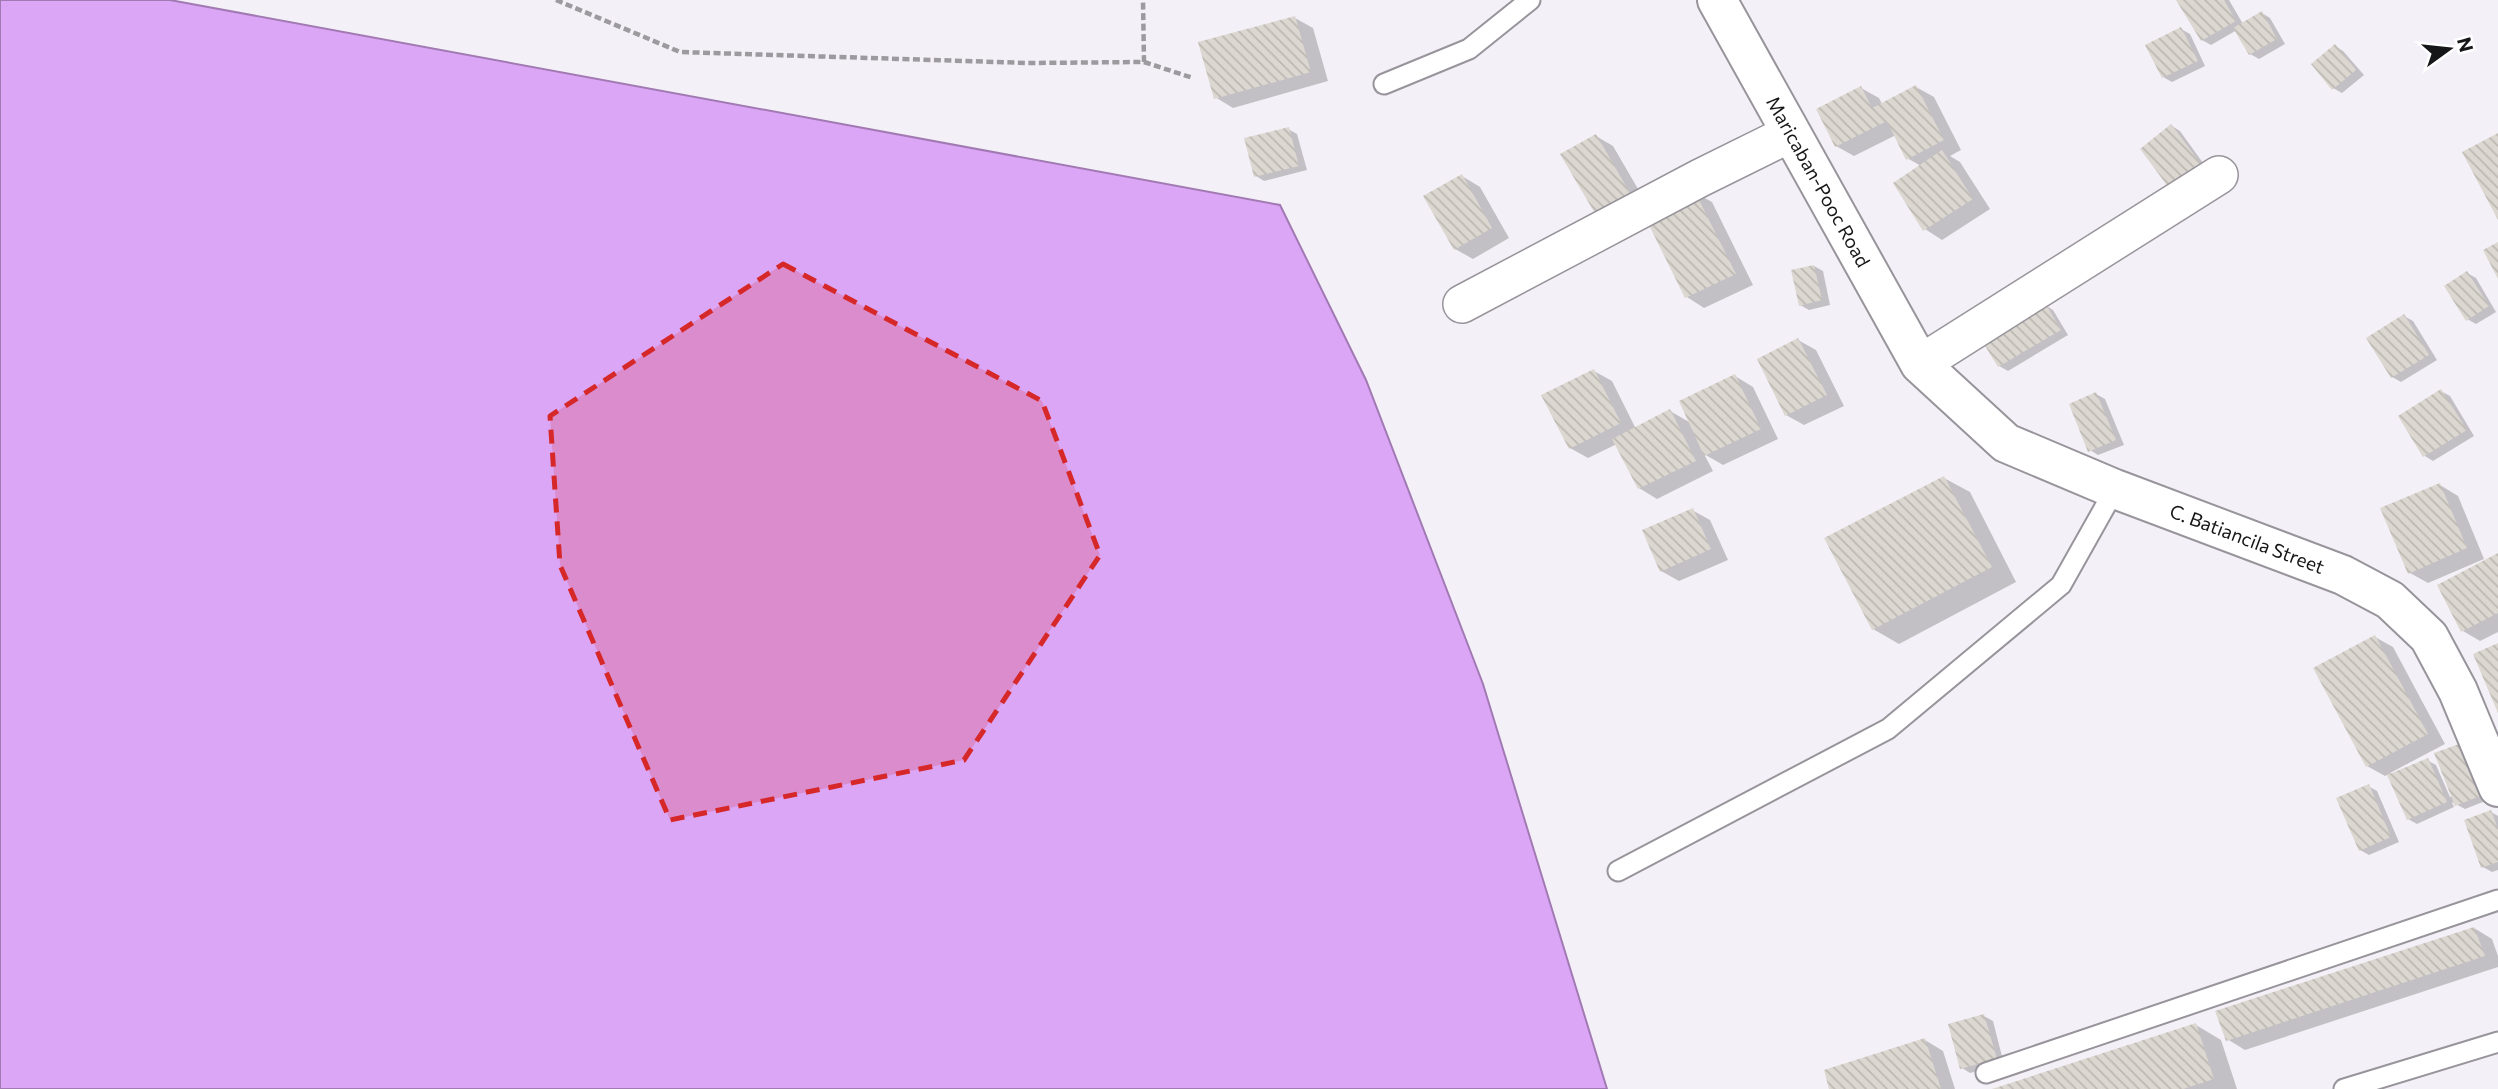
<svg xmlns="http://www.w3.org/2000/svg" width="2498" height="1089" font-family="Commissioner,sans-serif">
  <defs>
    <pattern id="building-back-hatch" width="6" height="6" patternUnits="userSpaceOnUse" patternTransform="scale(1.75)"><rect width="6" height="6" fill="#dcd7d0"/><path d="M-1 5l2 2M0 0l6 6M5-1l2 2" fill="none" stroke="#bcb8b2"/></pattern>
  </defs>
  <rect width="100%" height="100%" fill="#f4f0f7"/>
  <polygon fill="#dca6f6" stroke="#a17ab3" stroke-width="2" points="0,0 170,0 1280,205 1366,380 1483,684 1607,1089 0,1089"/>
  <g fill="#0003">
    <polygon points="2178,0 2229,0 2243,24 2262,13 2270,18 2285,44 2259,59 2250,54 2237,30 2211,45 2202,40"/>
    <polygon points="1295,18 1313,28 1328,81 1233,108 1215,97"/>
    <polygon points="2181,29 2190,34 2205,66 2172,82 2163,77"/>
    <polygon points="2335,46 2343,51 2364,75 2342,93 2333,88"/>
    <polygon points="1916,87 1934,97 1961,150 1950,156 1960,162 1990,209 1942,240 1925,229 1921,166 1907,158 1896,135 1854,156 1836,146 1861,88 1879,98 1882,104"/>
    <polygon points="2172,126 2180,131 2208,170 2170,187"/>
    <polygon points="1288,129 1297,134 1307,170 1264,181 1256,176"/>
    <polygon points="1596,136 1613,146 1652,213 1694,192 1712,202 1753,285 1704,308 1687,297 1646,215 1619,232"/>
    <polygon points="1462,176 1480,187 1509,238 1473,259 1455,249"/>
    <polygon points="1814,266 1823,271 1830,305 1809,310 1800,305"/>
    <polygon points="2467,273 2476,278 2496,312 2476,324 2467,319"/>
    <polygon points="2045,305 2053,310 2068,335 2008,371 1999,366"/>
    <polygon points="2404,316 2413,321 2437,360 2401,382 2392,377"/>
    <polygon points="1798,340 1816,350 1844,406 1804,425 1786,415"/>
    <polygon points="1594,371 1612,381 1636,429 1670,411 1691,423 1735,376 1753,387 1778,439 1723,465 1704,454 1713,471 1657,499 1639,488 1617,444 1588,458 1570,448"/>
    <polygon points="2441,391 2450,396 2474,436 2433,461 2425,456 2400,417"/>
    <polygon points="2096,394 2105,399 2124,445 2098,455 2090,450"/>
    <polygon points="1944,478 1970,492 2016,582 1899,644 1873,629"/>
    <polygon points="2440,485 2458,496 2484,559 2428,583 2410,573"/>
    <polygon points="1692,510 1710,520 1728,560 1679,581 1661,571"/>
    <polygon points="2498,555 2498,632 2480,641 2463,631"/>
    <polygon points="2375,637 2393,647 2445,744 2390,773 2391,776 2427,760 2436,765 2450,797 2453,796 2458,745 2467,751 2488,800 2465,809 2452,802 2454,807 2417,824 2408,819 2389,774 2385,776 2367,766"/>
    <polygon points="2368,786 2377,791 2399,842 2369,855 2360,850"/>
    <polygon points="2491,812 2498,816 2498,870 2492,872 2483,867"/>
    <polygon points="2474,928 2492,939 2498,956 2498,967 2245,1050 2227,1039"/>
    <polygon points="1984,1016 1993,1021 2004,1064 1970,1073 1962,1068"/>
    <polygon points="2196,1025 2221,1040 2237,1089 1996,1089"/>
    <polygon points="1925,1040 1943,1051 1955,1089 1831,1089"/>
  </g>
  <g fill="url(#building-back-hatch)">
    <polygon points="2176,0 2224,0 2236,21 2201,41"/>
    <polygon points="2262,11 2277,39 2249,55 2233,28"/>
    <polygon points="1295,16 1311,72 1214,99 1198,42"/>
    <polygon points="2181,27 2198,61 2162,78 2145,45"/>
    <polygon points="2335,44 2356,70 2332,90 2311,64"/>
    <polygon points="1916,85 1944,140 1906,160 1887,121 1835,147 1816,109 1861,86 1872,108"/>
    <polygon points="2171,124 2201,164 2169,188 2140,149"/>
    <polygon points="1289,127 1299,166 1254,177 1244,138"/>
    <polygon points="2498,133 2498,220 2462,152"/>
    <polygon points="1596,134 1635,202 1600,222 1560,154"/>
    <polygon points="1942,150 1973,199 1923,231 1893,183"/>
    <polygon points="1462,174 1492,228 1454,250 1423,196"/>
    <polygon points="1694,190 1736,274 1685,298 1644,215"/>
    <polygon points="2498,242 2498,279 2483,250"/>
    <polygon points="1814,265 1822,300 1799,306 1791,270"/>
    <polygon points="2467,271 2489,306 2466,321 2444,286"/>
    <polygon points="2045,303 2061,330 1998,367 1982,341"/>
    <polygon points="2404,314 2429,355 2391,378 2366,338"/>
    <polygon points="1798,338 1827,395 1785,416 1757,359"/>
    <polygon points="1594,369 1621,423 1569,449 1541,395"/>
    <polygon points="1735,374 1761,429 1704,456 1679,401"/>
    <polygon points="2441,389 2467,430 2423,457 2398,416"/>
    <polygon points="2096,392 2116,440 2088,452 2069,404"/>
    <polygon points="1670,409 1696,461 1638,489 1612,439"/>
    <polygon points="1944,476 1992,567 1872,630 1824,538"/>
    <polygon points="2440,483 2467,548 2408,574 2380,508"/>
    <polygon points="1693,508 1711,549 1660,572 1642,530"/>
    <polygon points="2498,553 2498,613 2461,632 2437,585"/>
    <polygon points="2375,635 2428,734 2366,767 2313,668"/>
    <polygon points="2498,643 2498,713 2473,654"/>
    <polygon points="2459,744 2480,796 2455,806 2434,753"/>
    <polygon points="2428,758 2447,802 2407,820 2387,775"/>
    <polygon points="2369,784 2391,837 2359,851 2336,798"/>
    <polygon points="2491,810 2498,829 2498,862 2481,868 2464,820"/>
    <polygon points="2474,927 2485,956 2226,1041 2215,1011"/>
    <polygon points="1984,1014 1997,1059 1960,1069 1948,1024"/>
    <polygon points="2196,1023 2214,1079 2183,1089 1992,1089"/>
    <polygon points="1925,1038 1941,1089 1829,1089 1824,1070"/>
  </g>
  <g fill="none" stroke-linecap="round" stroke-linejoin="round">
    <g stroke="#98949b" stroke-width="23">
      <g id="service">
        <polyline points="1384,84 1469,49 1530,0"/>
        <polyline points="1618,871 1888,729 2061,585 2115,489"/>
        <polyline points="1986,1073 2498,900"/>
        <polyline points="2344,1089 2498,1042"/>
      </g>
    </g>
    <g stroke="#98949b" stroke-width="40">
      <g id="minor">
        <polyline points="1462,304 1700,178 1791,133"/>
        <polyline points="1920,364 2219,175"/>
      </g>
    </g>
    <g stroke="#98949b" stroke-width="42">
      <g id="tertiary">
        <path id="s1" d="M1717,0L1920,364L2006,443L2115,489L2343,575L2390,600L2429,637L2458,691L2498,787"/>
      </g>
    </g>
    <g stroke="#9d9a9f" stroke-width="4.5" stroke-dasharray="7 3.5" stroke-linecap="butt">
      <polyline points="556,0 680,52 1028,63 1144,62 1143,0"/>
      <polyline points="1144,62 1193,78"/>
    </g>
    <use href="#service" stroke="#fff" stroke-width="19"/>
    <use href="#minor" stroke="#fff" stroke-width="37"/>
    <use href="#tertiary" stroke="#fff" stroke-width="38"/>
  </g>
  <path fill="#d62828" fill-opacity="0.2" stroke="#d62828" stroke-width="5" stroke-dasharray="14 9" stroke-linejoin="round" d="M783,264L1042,401L1100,555L964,760L670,820L560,565L550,416Z"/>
  <g text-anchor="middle" stroke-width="6" stroke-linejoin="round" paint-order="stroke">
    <g font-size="19" fill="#161517" stroke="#fff">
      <text dy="7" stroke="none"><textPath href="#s1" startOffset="208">Maricaban-Pooc Road</textPath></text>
      <text dy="7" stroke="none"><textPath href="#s1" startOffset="793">C. Batiancila Street</textPath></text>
    </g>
  </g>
  <g transform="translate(2449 49) rotate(75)" stroke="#ffffff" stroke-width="5" paint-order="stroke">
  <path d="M0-5L12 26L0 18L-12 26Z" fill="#161517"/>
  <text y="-10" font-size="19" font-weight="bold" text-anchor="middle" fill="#161517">N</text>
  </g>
</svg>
